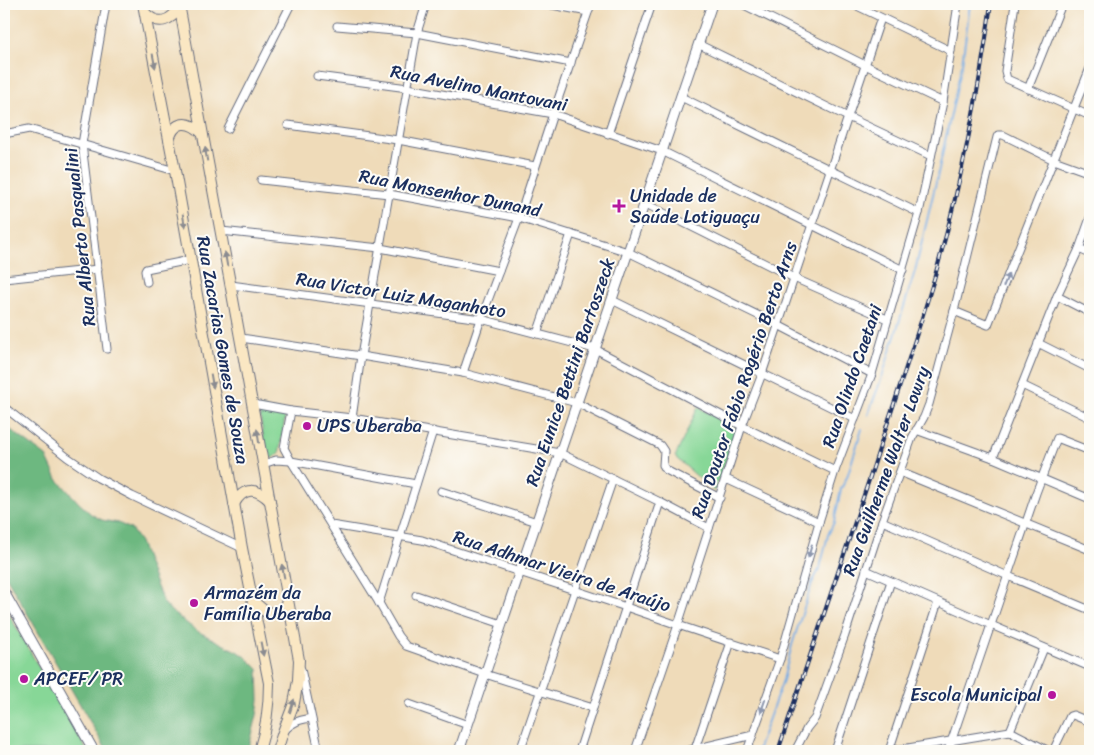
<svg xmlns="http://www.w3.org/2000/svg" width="1094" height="755" font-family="Sriracha,sans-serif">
  <rect width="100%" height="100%" fill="#fdfcf7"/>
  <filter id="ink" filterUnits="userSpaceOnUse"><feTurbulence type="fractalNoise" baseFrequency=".02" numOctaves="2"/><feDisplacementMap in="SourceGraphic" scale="10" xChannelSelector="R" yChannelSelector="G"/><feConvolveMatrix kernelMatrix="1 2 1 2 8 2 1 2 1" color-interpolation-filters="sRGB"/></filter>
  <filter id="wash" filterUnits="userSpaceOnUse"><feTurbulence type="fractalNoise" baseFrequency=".0096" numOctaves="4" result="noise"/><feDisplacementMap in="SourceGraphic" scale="20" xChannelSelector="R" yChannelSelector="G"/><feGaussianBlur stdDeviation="1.12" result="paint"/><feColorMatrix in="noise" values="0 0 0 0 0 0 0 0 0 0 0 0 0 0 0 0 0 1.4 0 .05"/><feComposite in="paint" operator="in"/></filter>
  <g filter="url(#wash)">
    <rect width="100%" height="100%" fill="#efdbb9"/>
    <g fill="#87d797" stroke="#51837a">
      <polygon points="698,407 738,430 714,491 675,457"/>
      <polygon points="259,408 286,412 279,454 272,458 266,456"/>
      <polygon points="4,606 87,751 4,751"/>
    </g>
    <polygon fill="#6db880" stroke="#44746f" points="4,425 46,456 57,479 79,503 91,514 102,520 118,523 131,529 140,542 146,559 163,602 172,612 197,631 244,655 258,669 259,700 257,715 248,751 107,751 4,573"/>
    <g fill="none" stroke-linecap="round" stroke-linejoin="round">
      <g stroke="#75ace4" stroke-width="2">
        <polyline points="868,415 883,374 915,271 937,178 962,64 970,4"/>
        <polyline points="757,751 783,680 792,645 812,583 820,568 828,535 834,522 841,489 847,477 862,429"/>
      </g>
    </g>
  </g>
  <g filter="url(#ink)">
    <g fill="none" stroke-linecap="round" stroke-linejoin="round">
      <g stroke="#656b7e" stroke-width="9">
        <g id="minor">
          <polyline points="106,4 82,144 107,349"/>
          <polyline points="547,4 588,12"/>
          <polyline points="742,4 865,65 943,102"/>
          <polyline points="853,4 951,51"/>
          <polyline points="1015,4 1005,71 1007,79 1090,116"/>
          <polyline points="337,26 417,33 571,63"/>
          <polyline points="698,44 848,117 931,156"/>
          <polyline points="317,76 408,88 553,114 662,151 903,270"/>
          <polyline points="1028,89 1062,4"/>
          <polyline points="681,97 919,213"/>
          <polyline points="288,125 398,140 535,166"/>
          <polyline points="228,129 291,4"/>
          <polyline points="4,134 29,129 175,171"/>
          <polyline points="608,134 652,4"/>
          <polyline points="261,180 389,194 519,218 628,252 778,325 872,374"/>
          <polyline points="644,203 794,278 887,319"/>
          <polyline points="221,231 380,248 499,271"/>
          <polyline points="1079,249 1090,254"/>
          <polyline points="4,279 98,269"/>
          <polyline points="147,282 145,271 146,269 190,260"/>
          <polyline points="231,285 481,319 595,349 742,426 835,471"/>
          <polyline points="1057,296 1090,313"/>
          <polyline points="612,300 855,419"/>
          <polyline points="954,311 988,325 1090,68"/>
          <polyline points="537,334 571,234"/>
          <polyline points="241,338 361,356 463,373 577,403 660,445 664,451 663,465 666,470 720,498"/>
          <polyline points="1038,343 1090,369"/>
          <polyline points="463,373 481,319 519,218 553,114 591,4"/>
          <polyline points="1022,385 1090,418"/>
          <polyline points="253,404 291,411 352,418 560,453 660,502 709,528"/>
          <polyline points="4,407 67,457 98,478 132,496 242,548"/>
          <polyline points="291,411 284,448 291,461 379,603 398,636 406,646 485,674 593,708"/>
          <polyline points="352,418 361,356 417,33 426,4"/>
          <polyline points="916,430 993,458 1090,499"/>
          <polyline points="993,458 1057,296 1079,249 1090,218"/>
          <polyline points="263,464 276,460 291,461 416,484"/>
          <polyline points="900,472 1090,550"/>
          <polyline points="726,479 819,522"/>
          <polyline points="441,491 537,522"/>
          <polyline points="882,521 1008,576 1090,610"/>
          <polyline points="331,525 422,540 626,607 678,625 780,659"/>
          <polyline points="866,570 991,625 1090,667"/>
          <polyline points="416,595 502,624"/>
          <polyline points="379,603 433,431"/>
          <polyline points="301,669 319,751"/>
          <polyline points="409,704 468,725"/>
          <path d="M285,730C293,721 301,720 311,718"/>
          <polyline points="1010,731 1044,648"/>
          <polyline points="695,749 731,642"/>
          <polyline points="520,751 613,479"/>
          <polyline points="579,751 660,502"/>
          <polyline points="635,751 678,625 742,426 762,374 881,18"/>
          <polyline points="686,751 753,735"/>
          <polyline points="747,751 780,659 819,522 835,471 872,374 919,213 943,102 958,4"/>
          <polyline points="795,751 807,728 815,718 845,635 882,521 912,438 924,417 929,404 954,311 997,137 998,135 1003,135 1054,160 1090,173"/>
          <polyline points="835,751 891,581"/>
          <polyline points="889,751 938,602"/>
          <polyline points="890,751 1010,731 1049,751"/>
          <polyline points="948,751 1036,493 1057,438 1090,451"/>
          <polyline points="1053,751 1070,716 1073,715 1090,722"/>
        </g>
      </g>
      <g stroke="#656b7e" stroke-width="11">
        <g id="tertiary">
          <polyline points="4,592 94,751"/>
          <polyline points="459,751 712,4"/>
        </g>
      </g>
      <g stroke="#656b7e" stroke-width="12">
        <g id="secondary">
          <path d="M143,4L175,171L242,548L269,683C269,706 266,729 259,751"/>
          <polyline points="179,4 299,660 298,680 294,703 283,732 277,751"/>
          <path d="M145,13C158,26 170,22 180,7"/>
          <path d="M169,140C174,120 189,120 202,133"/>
          <path d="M234,504C244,486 257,488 270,501"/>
          <polyline points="253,601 266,612 274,613 281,610 286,604 288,596"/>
        </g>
      </g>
      <use href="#minor" stroke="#fff" stroke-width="7"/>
      <use href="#tertiary" stroke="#fff" stroke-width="9"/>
      <use href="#secondary" stroke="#fae7c3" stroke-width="10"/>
      <g stroke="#1b2f5e" stroke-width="4">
        <path id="rail" d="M778,751C809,660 839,568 870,477C891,411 914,346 934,279C960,189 978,97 991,4"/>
      </g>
      <use href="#rail" stroke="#fdfcf7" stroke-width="2" stroke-dasharray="5.5" stroke-linecap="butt"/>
    </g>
    <defs><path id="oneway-solid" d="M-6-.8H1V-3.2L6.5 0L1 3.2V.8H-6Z" transform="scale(1.25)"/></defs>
    <g fill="#8a8b90">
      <use href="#oneway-solid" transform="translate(154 61) rotate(79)"/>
      <use href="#oneway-solid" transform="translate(206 154) rotate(-100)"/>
      <use href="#oneway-solid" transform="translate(184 221) rotate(80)"/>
      <use href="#oneway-solid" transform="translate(226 259) rotate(-100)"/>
      <use href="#oneway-solid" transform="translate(212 381) rotate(80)"/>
      <use href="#oneway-solid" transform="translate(258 436) rotate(-99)"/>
      <use href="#oneway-solid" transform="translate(283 571) rotate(-101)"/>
      <use href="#oneway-solid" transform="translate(262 649) rotate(79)"/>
      <use href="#oneway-solid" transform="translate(292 706) rotate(-72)"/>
    </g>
    <g fill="#8d97ae">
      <use href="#oneway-solid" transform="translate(1006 280) rotate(-68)"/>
      <use href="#oneway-solid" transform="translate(810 551) rotate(106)"/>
      <use href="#oneway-solid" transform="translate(763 706) rotate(109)"/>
    </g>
  </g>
  <g fill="#b5179e" stroke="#fdfcf7" stroke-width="2">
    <path d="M616.5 198.5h5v5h5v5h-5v5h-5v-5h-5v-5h5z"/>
    <circle cx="307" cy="426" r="5"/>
    <circle cx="194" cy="603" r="5"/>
    <circle cx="24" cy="679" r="5"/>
    <circle cx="1052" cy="695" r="5"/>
  </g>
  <g text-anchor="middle" stroke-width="4" stroke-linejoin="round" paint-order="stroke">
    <g font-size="18" fill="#1b2f5e" stroke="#fdfcf7">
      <text transform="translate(479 88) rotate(11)" y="6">Rua Avelino Mantovani</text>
      <text transform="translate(450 193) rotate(11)" y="6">Rua Monsenhor Dunand</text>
      <text transform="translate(80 237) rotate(-96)" y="6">Rua Alberto Pasqualini</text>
      <text transform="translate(401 295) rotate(9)" y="6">Rua Victor Luiz Maganhoto</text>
      <text transform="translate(223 350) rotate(80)" y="6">Rua Zacarias Gomes de Souza</text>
      <text transform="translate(570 372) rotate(-71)" y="6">Rua Eunice Bettini Bartoszeck</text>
      <text transform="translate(852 376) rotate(-71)" y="6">Rua Olindo Caetani</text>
      <text transform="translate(744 380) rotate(-71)" y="6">Rua Doutor Fábio Rogério Berto Arns</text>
      <text transform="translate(886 471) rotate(-70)" y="6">Rua Guilherme Walter Lowry</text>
      <text transform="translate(562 571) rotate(18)" y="6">Rua Adhmar Vieira de Araújo</text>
    </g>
    <g font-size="18" fill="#1b2f5e" stroke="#fdfcf7" text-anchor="start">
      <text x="630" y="202">Unidade de<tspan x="630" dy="21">Saúde Lotiguaçu</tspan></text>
      <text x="317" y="432">UPS Uberaba</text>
      <text x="204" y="599">Armazém da<tspan x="204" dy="21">Família Uberaba</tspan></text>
      <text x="34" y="685">APCEF/ PR</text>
      <text x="1042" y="701" text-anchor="end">Escola Municipal</text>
    </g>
  </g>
  <rect width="1094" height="755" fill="none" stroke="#fdfcf7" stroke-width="20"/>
</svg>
